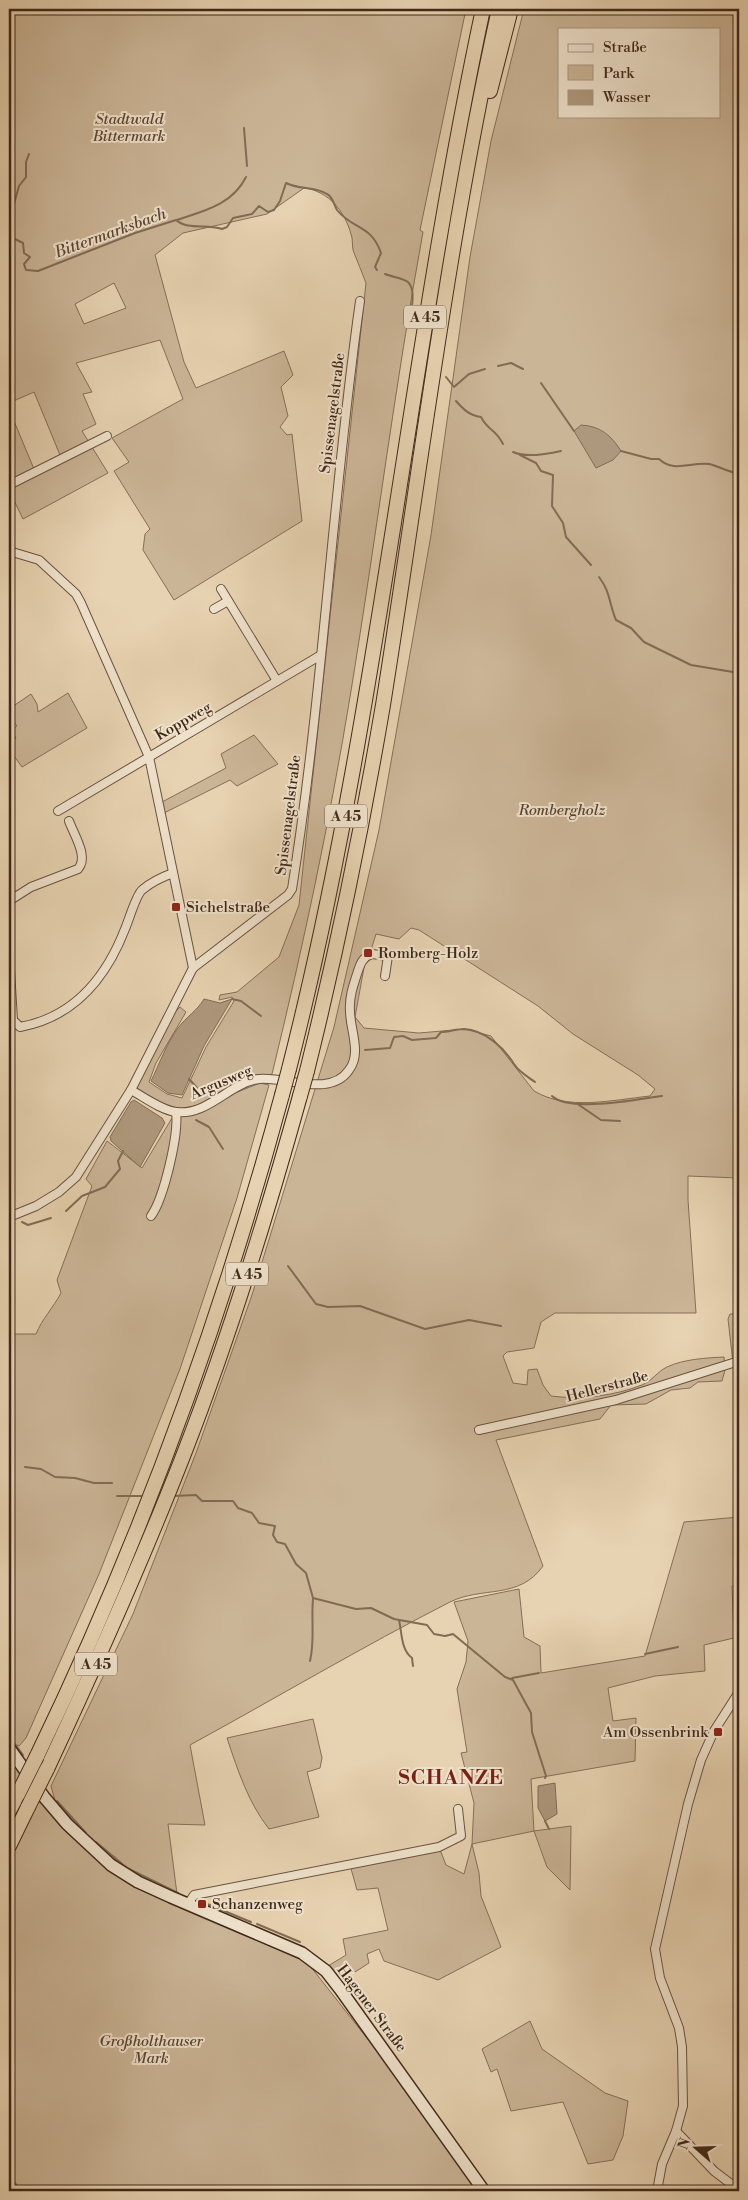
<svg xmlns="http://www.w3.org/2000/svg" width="748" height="2200" font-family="'Libre Bodoni',serif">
  <rect width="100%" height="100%" fill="#e7d2b1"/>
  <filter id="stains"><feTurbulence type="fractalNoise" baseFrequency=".004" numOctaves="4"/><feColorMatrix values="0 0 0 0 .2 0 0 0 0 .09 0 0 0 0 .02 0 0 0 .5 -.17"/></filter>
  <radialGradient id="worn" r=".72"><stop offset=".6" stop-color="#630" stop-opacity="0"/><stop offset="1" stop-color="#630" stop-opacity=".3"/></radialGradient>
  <g fill="#cbb597" stroke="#866e58" fill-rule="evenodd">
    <path d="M9,9H466L420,230L423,232C395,385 376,538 351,691C330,820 303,947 272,1074L206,1103L183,1109L165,1105L139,1091L136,1085L170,1017L180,1007L186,1012L156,1063L149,1082L167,1094L182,1098L206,1047L234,1001L232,997L219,1000L220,995L237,992L279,957L299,905L366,283C362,272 357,261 353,250C352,245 353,239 351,234C345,212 329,191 304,188L267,214L183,233L155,255L184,362L196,388L284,351L293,375L281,387L288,416L280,427L287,435L292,434L302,521L174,600L143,550L145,534L150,529L114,471L129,462L112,438L183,399L160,340L76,363L92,392L83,394L96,424L82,431L108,473L23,519L9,490V409L34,469L60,455L34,392L9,403ZM114,283L126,308L84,324L75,304Z"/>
    <path d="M524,9H739V1178L688,1176V1200L696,1313H555L541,1322L534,1348L507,1352L503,1356L513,1383L527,1385L528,1370L537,1369L543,1385L551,1396C581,1400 614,1396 642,1385C652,1381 658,1371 667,1367C684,1359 706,1358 724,1357L725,1370L722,1381L698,1382L690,1388L671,1390L646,1404L611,1405L600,1419L496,1440L543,1566C519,1600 482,1586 450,1602C362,1647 276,1698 190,1745L205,1825L168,1824L177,1894L145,1881L120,1865L85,1835L56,1804L51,1786L133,1614L196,1453L252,1295L334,1027L379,830L431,535L470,257L491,141ZM559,29H719V116H559ZM411,928L419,930L538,1006L573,1034L638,1075L655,1089L650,1096C612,1100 568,1111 534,1091L491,1036L465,1029L419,1033L364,1028L355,1017L365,962L376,956L372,947L376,934L399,939Z"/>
    <polygon points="68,693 87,728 22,767 9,749 9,743 16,738 11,730 17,726 11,718 9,719 9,709 31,694 37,704 38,712"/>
    <polygon points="254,735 278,764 237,786 230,780 164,813 162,802 226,768 221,754"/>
    <path d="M260,1083L269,1085L237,1198L180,1369L99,1574L26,1738L19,1746L14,1744L9,1737V1334H36C42,1319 53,1308 61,1293L57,1280L92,1186L86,1179L107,1141L142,1168L172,1118Z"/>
    <polygon points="730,1314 739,1314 739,1361 733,1363 728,1319"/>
    <polygon points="739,1517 739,1585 732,1586 734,1638 704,1645 705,1671 655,1676 608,1688 613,1721 636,1718 635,1761 531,1779 534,1831 571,1826 570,1890 547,1867 534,1831 472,1844 479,1873 481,1896 501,1947 438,1980 384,1961 379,1949 367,1954 369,1963 355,1972 350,1967 337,1976 328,1966 346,1955 343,1939 388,1930 378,1888 357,1890 350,1865 439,1847 446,1865 464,1874 472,1844 474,1803 461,1753 467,1752 457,1689 466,1662 468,1641 454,1602 519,1589 524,1637 540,1646 541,1673 645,1656 684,1522"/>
    <path d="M313,1719L322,1758L320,1768L307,1772L319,1817L269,1829C248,1802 238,1771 227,1738Z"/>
    <polygon points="9,1748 87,1843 171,1897 182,1908 307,1962 403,2084 476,2191 18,2191 9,2179"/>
    <polygon points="530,2021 542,2049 605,2093 628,2101 623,2136 613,2160 588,2164 563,2102 511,2111 497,2069 491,2072 482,2049"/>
  </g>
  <g fill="#ae987d" stroke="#826b55">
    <path d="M581,425C600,426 611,435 621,451L613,460L596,468L574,431Z"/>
    <path d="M204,999L220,1003L232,999L204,1046L182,1095L168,1093L151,1081C160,1063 166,1044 178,1028C186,1017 197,1011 204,999Z"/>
    <polygon points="134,1100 162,1118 165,1123 140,1167 111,1141 110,1137 131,1102"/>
    <polygon points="555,1783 557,1814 545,1821 538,1808 538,1786"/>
  </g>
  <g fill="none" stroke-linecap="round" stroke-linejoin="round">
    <g stroke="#826b55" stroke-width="2">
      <polyline points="244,128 247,166"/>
      <polyline points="12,211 19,186 26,177 26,162 29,154"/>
      <path d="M177,220C204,211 232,205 246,177"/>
      <path d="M9,236L23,243L24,253L30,257L24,264L26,270L38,271L135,233L176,220C189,231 206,223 222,229L227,227L233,218L252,214L259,206L268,212L274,210L280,201L286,183C299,190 315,186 327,194C333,197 334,205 337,210C353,230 371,224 381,253L375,267L377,270"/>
      <path d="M385,274C392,277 403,278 408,282C418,292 408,312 413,324"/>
      <polyline points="498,366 511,363 523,369"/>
      <polyline points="446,377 454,387 469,374 485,369"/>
      <polyline points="541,383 574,431"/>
      <path d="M456,401C464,410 469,415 481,417C488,431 495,428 503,444"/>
      <path d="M621,451L651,459H659C674,473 690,462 709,464C719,466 729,473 739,473"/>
      <path d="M513,452C527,458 546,454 561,451"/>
      <polyline points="520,455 536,463 541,471 553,475 552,506 563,523 566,537 591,565"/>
      <path d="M599,577C610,591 609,603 616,620L631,628L644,642L691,665L739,673"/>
      <polyline points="232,999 241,1001 261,1016"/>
      <path d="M365,1050L390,1048L394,1037L403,1036L412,1040L436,1038L441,1032C449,1032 456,1029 464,1029C485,1030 504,1048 514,1064C518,1071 528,1077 535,1082"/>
      <polyline points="189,1079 198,1089"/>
      <path d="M552,1096C570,1113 638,1099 662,1096"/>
      <polyline points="579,1105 601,1120 620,1121"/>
      <polyline points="196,1120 209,1127 223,1149"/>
      <polyline points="66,1211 82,1196 105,1187 120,1169 118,1161 123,1151"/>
      <polyline points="22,1222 28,1225 51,1218"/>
      <polyline points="288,1266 316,1304 328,1307 360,1306 425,1329 469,1320 501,1326"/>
      <polyline points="25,1467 41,1469 55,1477 75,1478 94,1483 112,1483"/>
      <polyline points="117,1496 143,1496"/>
      <polyline points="173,1496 196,1495 202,1501 233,1501 238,1508 252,1513 259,1523 275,1526 273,1535 277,1542 285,1544 296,1564 306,1573 313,1598 356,1609 371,1608 394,1619 427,1625 434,1634 445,1636 453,1634 505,1677 513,1680 531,1713 532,1732 546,1776 545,1778"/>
      <path d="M399,1620C402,1633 401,1650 412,1658L413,1666"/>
      <polyline points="645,1654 678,1647"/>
      <path d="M310,1661C315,1641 311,1620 313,1599"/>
      <polyline points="512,1678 539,1673"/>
      <polyline points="9,1736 23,1755"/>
      <polyline points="57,1801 86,1833"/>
      <polyline points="545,1821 549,1829"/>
      <polyline points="96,1842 127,1868 178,1893"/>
      <polyline points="195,1899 251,1922"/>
      <polyline points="257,1924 300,1942"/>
      <polyline points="9,2175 21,2191"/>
    </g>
    <g stroke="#6a523f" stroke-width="10">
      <g id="minor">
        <polyline points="9,485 107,436"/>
        <polyline points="9,551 39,560 76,594 81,603 149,757 193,968"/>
        <polyline points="221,589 277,681"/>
        <polyline points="214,609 228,601"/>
        <polyline points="58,811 321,655"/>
        <path d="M9,901L31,887L78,869C89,857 74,835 69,821"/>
        <path d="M9,953L13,1020L20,1027C75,1017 106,978 125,929C129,920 136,895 142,890C150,883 162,877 173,873"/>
        <path d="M131,1090C144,1097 161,1110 176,1112C208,1116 229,1083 259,1079C286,1076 330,1098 349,1070C362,1053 350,1030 350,1011C349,998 353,986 357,974C360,965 362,957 372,954L388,956L385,976"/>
        <path d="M151,1216C164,1198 179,1134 176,1112"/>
        <path d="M9,1217L36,1206L59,1192L76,1177L131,1090L193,968L288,895L292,889C323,694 332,497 360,301"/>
        <polyline points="479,1430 616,1400 739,1361"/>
        <polyline points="188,1904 194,1895 439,1847 461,1836 458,1809"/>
        <polyline points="676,2131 714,2171 739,2190"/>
        <polyline points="657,2191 662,2164 676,2131 683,2106 682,2047 679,2028 660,1978 655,1949 688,1804 701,1760 714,1731 739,1692"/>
      </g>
    </g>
    <g stroke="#402819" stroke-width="14">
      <polyline id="secondary" points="9,1748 44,1797 67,1824 111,1865 138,1882 171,1897 302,1953 326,1971 340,1989 484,2191"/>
    </g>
    <g stroke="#402819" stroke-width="16">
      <g id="motorway">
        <polyline points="490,91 511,9"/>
        <path d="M289,1069C378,720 408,361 483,9"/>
        <path d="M307,1071C337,950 362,828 383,705C420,473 448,239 499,9"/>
        <path d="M37,1756C139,1545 221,1321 282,1095"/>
        <path d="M47,1769C96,1664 143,1559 185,1451C230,1335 267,1215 300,1096"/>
        <polyline points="9,1811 18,1794"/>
        <polyline points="9,1846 28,1807"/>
      </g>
    </g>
    <use href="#minor" stroke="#efe2cc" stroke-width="8"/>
    <use href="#secondary" stroke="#efe2cc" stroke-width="11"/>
    <use href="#motorway" stroke="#e7d2b1" stroke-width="14"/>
    <polyline stroke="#402819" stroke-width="2" stroke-dasharray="9 9" stroke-linecap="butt" points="9,2185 13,2191"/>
    <g stroke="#402819" stroke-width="16" stroke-linecap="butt">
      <g id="motorway-bridge">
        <polyline points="282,1095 289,1069"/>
        <polyline points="300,1096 307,1071"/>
        <polyline points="18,1794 37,1756"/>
        <polyline points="28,1807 47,1769"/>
      </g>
    </g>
    <use href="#motorway-bridge" stroke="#e7d2b1" stroke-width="14"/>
  </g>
  <g fill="#8f2418" stroke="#efe2cc" stroke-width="2">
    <rect x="171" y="902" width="10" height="10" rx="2.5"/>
    <rect x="363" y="948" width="10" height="10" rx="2.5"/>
    <rect x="713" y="1727" width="10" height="10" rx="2.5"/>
    <rect x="197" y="1899" width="10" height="10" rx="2.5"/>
  </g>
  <g text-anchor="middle" stroke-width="4" stroke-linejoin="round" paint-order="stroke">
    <g fill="#efe2cc" stroke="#74604f" stroke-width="1">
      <rect x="404" y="305.5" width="42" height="23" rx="4"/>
      <rect x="325" y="804.5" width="42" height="23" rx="4"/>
      <rect x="226" y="1262.5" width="42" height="23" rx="4"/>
      <rect x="75" y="1652.5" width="42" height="23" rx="4"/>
    </g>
    <g font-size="14" font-weight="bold" fill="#402819">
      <text x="425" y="322">A 45</text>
      <text x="346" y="821">A 45</text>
      <text x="247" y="1279">A 45</text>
      <text x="96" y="1669">A 45</text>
    </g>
    <g font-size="15" font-style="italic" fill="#5c4432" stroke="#efe2cc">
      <text x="129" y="124">Stadtwald<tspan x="129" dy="17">Bittermark</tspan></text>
      <text x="562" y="815">Rombergholz</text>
      <text x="151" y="2046">Großholthauser<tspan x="151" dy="17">Mark</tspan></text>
    </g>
    <g font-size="15" fill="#402819" stroke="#efe2cc">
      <text transform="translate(332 413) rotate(-83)" y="5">Spissenagelstraße</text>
      <text transform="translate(183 721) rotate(-30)" y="5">Koppweg</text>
      <text transform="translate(288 815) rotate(-83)" y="5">Spissenagelstraße</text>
      <text transform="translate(221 1082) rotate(-23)" y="5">Argusweg</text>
      <text transform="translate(607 1386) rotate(-15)" y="5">Hellerstraße</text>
      <text transform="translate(372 2008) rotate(53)" y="5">Hagener Straße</text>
    </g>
    <g font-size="15" fill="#402819" stroke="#efe2cc" text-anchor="start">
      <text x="186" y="912">Sichelstraße</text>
      <text x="378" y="958">Romberg-Holz</text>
      <text x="708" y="1737" text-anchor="end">Am Ossenbrink</text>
      <text x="212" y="1909">Schanzenweg</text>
    </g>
    <g font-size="16" font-style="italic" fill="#5c4432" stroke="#efe2cc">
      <text transform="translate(110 232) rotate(-20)" y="6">Bittermarksbach</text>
    </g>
    <g font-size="20" font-weight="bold" letter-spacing="1" fill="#7a1f14" stroke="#efe2cc">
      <text x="451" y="1784">SCHANZE</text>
    </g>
  </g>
  <rect width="748" height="2200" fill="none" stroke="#e7d2b1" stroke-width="30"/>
  <rect x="10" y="10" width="728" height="2180" fill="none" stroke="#402819" stroke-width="2.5"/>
  <rect x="15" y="15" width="718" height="2170" fill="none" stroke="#402819"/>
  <rect x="558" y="28" width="162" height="90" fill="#efe2cc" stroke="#a99884"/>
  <rect x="568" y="44" width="25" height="8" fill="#efe2cc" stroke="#a99884"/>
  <text x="603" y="52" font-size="15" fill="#402819">Straße</text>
  <rect x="568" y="65" width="25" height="15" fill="#cbb597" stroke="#a99884"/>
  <text x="603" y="78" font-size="15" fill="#402819">Park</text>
  <rect x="568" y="90" width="25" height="15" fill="#ae987d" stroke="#a99884"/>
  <text x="603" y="102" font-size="15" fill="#402819">Wasser</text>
  <g transform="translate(696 2148) rotate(290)" stroke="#efe2cc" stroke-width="4" paint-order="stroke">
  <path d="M0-4L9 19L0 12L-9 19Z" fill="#402819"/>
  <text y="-8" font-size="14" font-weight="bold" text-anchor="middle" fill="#402819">N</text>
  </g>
  <rect width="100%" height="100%" filter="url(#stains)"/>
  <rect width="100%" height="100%" fill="url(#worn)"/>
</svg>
